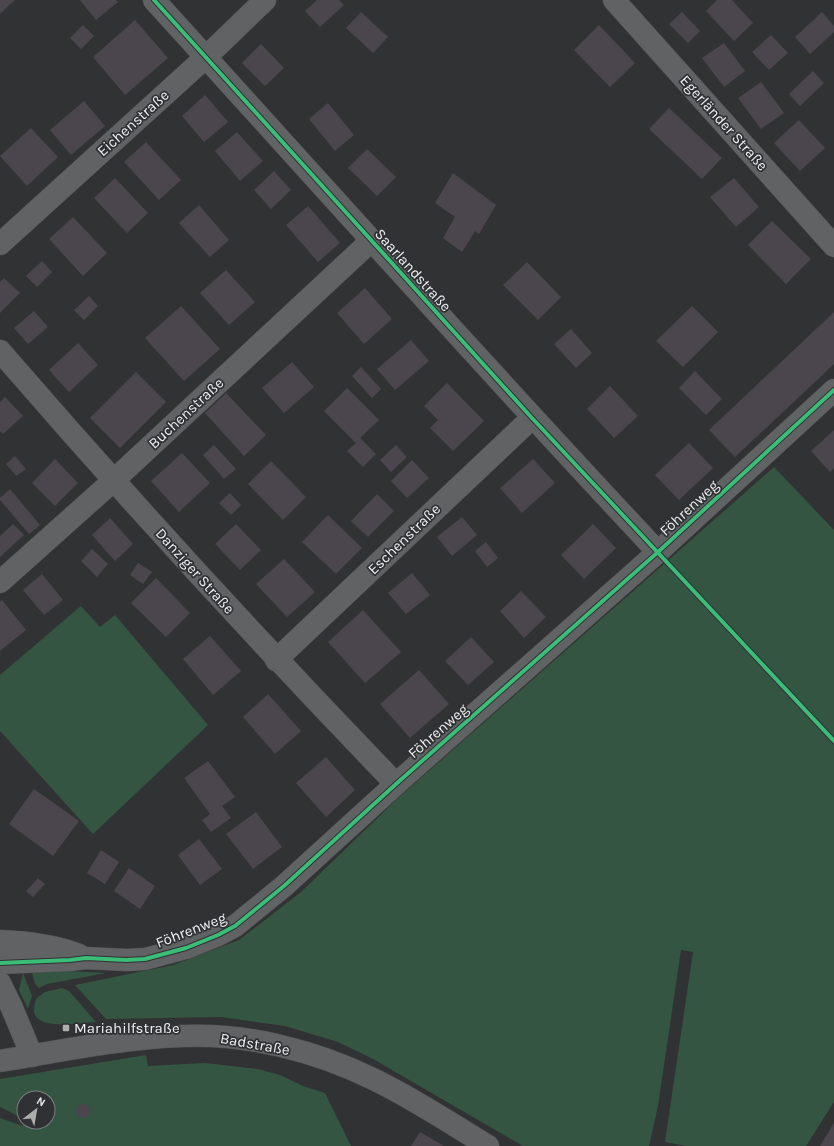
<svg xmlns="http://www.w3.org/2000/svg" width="834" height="1146" font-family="Karla,sans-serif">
  <rect width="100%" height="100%" fill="#313233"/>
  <g fill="#345542" fill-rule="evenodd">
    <polygon points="774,467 834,530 834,1102 806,1146 686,1146 665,1142 693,952 681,950 658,1106 649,1146 523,1146 373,1059 338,1042 285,1026 221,1017 106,1019 75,985 173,965 239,940 301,892 397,799"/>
    <polygon points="81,606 100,627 115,615 208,725 93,834 0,731 0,675"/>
    <polygon points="31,969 106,973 47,984 39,988 35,984"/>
    <polygon points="23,973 32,996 28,1009 19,990"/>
    <path d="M62,988L69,991L96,1022C78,1023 20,1034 37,998L45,992Z"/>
    <path d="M146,1055L148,1066L205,1063L258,1069L280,1075L303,1086L325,1093L351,1146H0V1118L23,1126L20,1117L0,1107V1079ZM24,1098H48V1122H24Z"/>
  </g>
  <g fill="#4b464d">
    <polygon points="0,0 15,0 0,14"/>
    <polygon points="80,0 116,0 118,2 96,20"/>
    <polygon points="317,0 339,0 344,5 320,27 305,11"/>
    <polygon points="717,0 732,0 753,23 734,41 706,11"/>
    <polygon points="361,12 388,37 373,53 346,28"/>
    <polygon points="682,12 700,31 688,43 669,24"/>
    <polygon points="822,12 834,26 834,32 810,54 795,37"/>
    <polygon points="135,20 168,58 125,95 93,57"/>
    <polygon points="83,25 94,36 81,49 70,38"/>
    <polygon points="599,25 635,63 610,87 574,50"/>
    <polygon points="771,35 788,53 769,70 752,52"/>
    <polygon points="724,43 745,71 724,87 702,58"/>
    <polygon points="261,44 284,68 265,86 242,63"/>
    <polygon points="813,71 824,83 800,106 789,94"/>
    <polygon points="761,82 784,113 761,129 738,98"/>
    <polygon points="205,95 228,122 204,142 182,116"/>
    <polygon points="84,101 105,126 71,155 50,130"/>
    <polygon points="328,103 354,135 335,151 309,119"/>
    <polygon points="669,108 722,158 702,179 649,129"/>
    <polygon points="799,120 825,148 800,171 774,143"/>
    <polygon points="31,128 58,157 27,186 0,156"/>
    <polygon points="237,132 263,161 240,181 215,151"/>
    <polygon points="146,142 181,180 159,200 124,162"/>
    <polygon points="367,149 396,177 377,196 348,168"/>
    <polygon points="274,171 291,190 271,209 254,190"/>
    <polygon points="453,173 496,205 479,234 475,231 462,252 443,238 455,217 435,203"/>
    <polygon points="115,178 148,213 127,233 94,198"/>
    <polygon points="734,178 759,207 736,227 710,197"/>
    <polygon points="199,205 229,240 210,257 179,223"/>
    <polygon points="308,206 340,243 318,262 286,225"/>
    <polygon points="73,217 107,253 83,276 49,239"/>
    <polygon points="772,221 811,259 786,284 748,245"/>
    <polygon points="42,261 52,272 37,287 26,276"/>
    <polygon points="527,262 561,297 538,320 503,285"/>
    <polygon points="226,270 255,302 229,325 200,293"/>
    <polygon points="4,278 20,293 0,313 0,282"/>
    <polygon points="365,288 392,319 364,344 337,313"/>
    <polygon points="89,296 98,306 84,320 74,310"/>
    <polygon points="181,306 220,349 184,381 145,338"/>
    <polygon points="692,306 718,332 683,367 656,341"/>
    <polygon points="34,311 48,327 28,344 14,328"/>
    <polygon points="834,312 834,364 735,457 709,430"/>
    <polygon points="571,329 592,353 576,368 554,344"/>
    <polygon points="411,340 429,361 395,390 377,369"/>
    <polygon points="78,343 98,365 69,392 49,370"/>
    <polygon points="292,362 314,387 284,413 262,388"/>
    <polygon points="361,367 381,389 372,398 352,376"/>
    <polygon points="695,371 722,399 706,415 679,388"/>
    <polygon points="136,372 166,402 120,448 90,418"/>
    <polygon points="447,383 484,421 453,451 430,428 438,420 424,406"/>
    <polygon points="610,386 638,416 614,438 587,409"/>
    <polygon points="347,388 379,420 360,438 376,454 363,467 347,451 356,443 324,411"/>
    <polygon points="226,393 266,435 244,456 205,413"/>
    <polygon points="5,397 23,416 3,434 0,431 0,402"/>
    <polygon points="834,430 834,468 830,472 811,451"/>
    <polygon points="689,443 713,468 679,500 655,475"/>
    <polygon points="214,445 236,469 224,479 203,455"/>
    <polygon points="396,445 407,457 391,472 380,460"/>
    <polygon points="182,453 210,483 179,512 151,481"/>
    <polygon points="15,456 26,469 16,476 6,464"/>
    <polygon points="55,459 78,483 55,506 32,483"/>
    <polygon points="533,459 555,483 522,513 500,488"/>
    <polygon points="412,460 429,478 407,498 391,481"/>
    <polygon points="271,461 306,497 283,520 248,484"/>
    <polygon points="10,489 40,525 29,534 0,500 0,498"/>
    <polygon points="230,493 241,505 231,515 219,503"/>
    <polygon points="377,494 394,511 368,537 351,521"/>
    <polygon points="328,515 362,548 336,574 302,542"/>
    <polygon points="462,517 477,535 452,556 437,537"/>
    <polygon points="110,518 133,544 115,561 92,535"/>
    <polygon points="13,524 24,535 0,557 0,536"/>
    <polygon points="236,524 261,550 240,570 215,544"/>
    <polygon points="593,524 616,548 584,579 561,555"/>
    <polygon points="486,542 498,558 487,567 475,551"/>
    <polygon points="92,549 108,564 97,577 81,561"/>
    <polygon points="284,559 315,592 287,617 256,584"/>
    <polygon points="138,563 152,572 143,584 130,575"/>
    <polygon points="412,573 430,595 406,614 388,593"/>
    <polygon points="42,574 63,600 44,615 23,590"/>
    <polygon points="156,578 190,613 166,637 131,603"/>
    <polygon points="521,591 546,617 524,638 500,611"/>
    <polygon points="2,600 26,630 0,651 0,602"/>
    <polygon points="363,610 401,652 365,683 328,642"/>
    <polygon points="210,636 241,671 213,695 183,659"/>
    <polygon points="471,637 494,662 468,685 445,661"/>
    <polygon points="419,670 449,704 410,738 380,704"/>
    <polygon points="268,694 301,731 275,754 243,717"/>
    <polygon points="326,757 355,790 326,817 296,783"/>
    <polygon points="208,761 235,797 222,806 231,818 211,832 202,820 210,814 184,778"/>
    <polygon points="34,789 79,821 53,856 9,824"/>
    <polygon points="256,812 282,847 253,869 226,834"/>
    <polygon points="199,839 222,869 200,885 178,855"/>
    <polygon points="101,850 119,862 105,884 87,873"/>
    <polygon points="129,868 155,886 140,909 114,891"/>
    <polygon points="38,878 45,884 33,897 26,891"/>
    <circle cx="83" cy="1111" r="7"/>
    <polygon points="834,1123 834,1146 820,1146"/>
    <polygon points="420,1132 444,1146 411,1146"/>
  </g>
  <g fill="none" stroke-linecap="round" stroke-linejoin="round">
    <g stroke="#4d4d4e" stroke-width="23">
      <g id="minor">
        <path d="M154,0C322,185 487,370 658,552"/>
        <polyline points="614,0 834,246"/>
        <polyline points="0,244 206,57 265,0"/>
        <path d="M0,351C128,499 260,643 396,784"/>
        <polyline points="0,582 113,481 371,241"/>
        <polyline points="276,660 532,418"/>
      </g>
    </g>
    <g stroke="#4d4d4e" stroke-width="23">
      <g id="tertiary">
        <path d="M0,941C27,942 54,945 79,955"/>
        <polyline points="0,963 70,960 86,958 126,960 145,959 186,948 218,935 235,926 284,886 396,784 658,552 834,390"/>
        <polyline points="0,983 12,1008 32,1056"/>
      </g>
    </g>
    <g stroke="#4d4d4e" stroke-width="23">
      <path id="secondary" d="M0,1061C60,1051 122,1038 183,1036C247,1033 316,1051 373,1079C413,1098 450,1123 488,1146"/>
    </g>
    <use href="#minor" stroke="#616263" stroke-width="22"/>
    <use href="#tertiary" stroke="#616263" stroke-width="22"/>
    <use href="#secondary" stroke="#616263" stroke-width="22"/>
    <g stroke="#303134" stroke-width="6">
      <g id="cycleway">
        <polyline points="154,0 532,418 834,741"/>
        <polyline points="0,963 70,960 86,958 126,960 145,959 186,948 218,935 235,926 284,886 396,784 658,552 834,390"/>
      </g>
    </g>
    <use href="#cycleway" stroke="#3abd76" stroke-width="4"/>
  </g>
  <rect fill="#acaeae" stroke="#303134" stroke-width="1.5" x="62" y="1024" width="8" height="8" rx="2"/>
  <g text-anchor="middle" stroke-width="3.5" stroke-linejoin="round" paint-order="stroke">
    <g font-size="15" fill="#eff0f1" stroke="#303134">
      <text transform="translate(133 123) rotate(-42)" y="5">Eichenstraße</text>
      <text transform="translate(724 123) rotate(48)" y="5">Egerländer Straße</text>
      <text transform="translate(413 270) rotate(48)" y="5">Saarlandstraße</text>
      <text transform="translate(186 413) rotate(-43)" y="5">Buchenstraße</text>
      <text transform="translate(689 508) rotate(-43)" y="5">Föhrenweg</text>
      <text transform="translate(404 539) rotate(-44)" y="5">Eschenstraße</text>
      <text transform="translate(195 571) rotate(48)" y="5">Danziger Straße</text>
      <text transform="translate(438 731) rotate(-41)" y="5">Föhrenweg</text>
      <text transform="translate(191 930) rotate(-21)" y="5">Föhrenweg</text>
      <text transform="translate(255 1044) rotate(10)" y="5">Badstraße</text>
    </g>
    <g font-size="15" fill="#eff0f1" stroke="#303134" text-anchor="start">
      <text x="74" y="1033">Mariahilfstraße</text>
    </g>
  </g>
  <g transform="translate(36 1110) rotate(31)"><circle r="19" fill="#303134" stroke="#7c7d80"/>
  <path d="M0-3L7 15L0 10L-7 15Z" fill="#acaeae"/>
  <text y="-6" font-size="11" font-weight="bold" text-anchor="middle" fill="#eff0f1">N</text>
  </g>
</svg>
